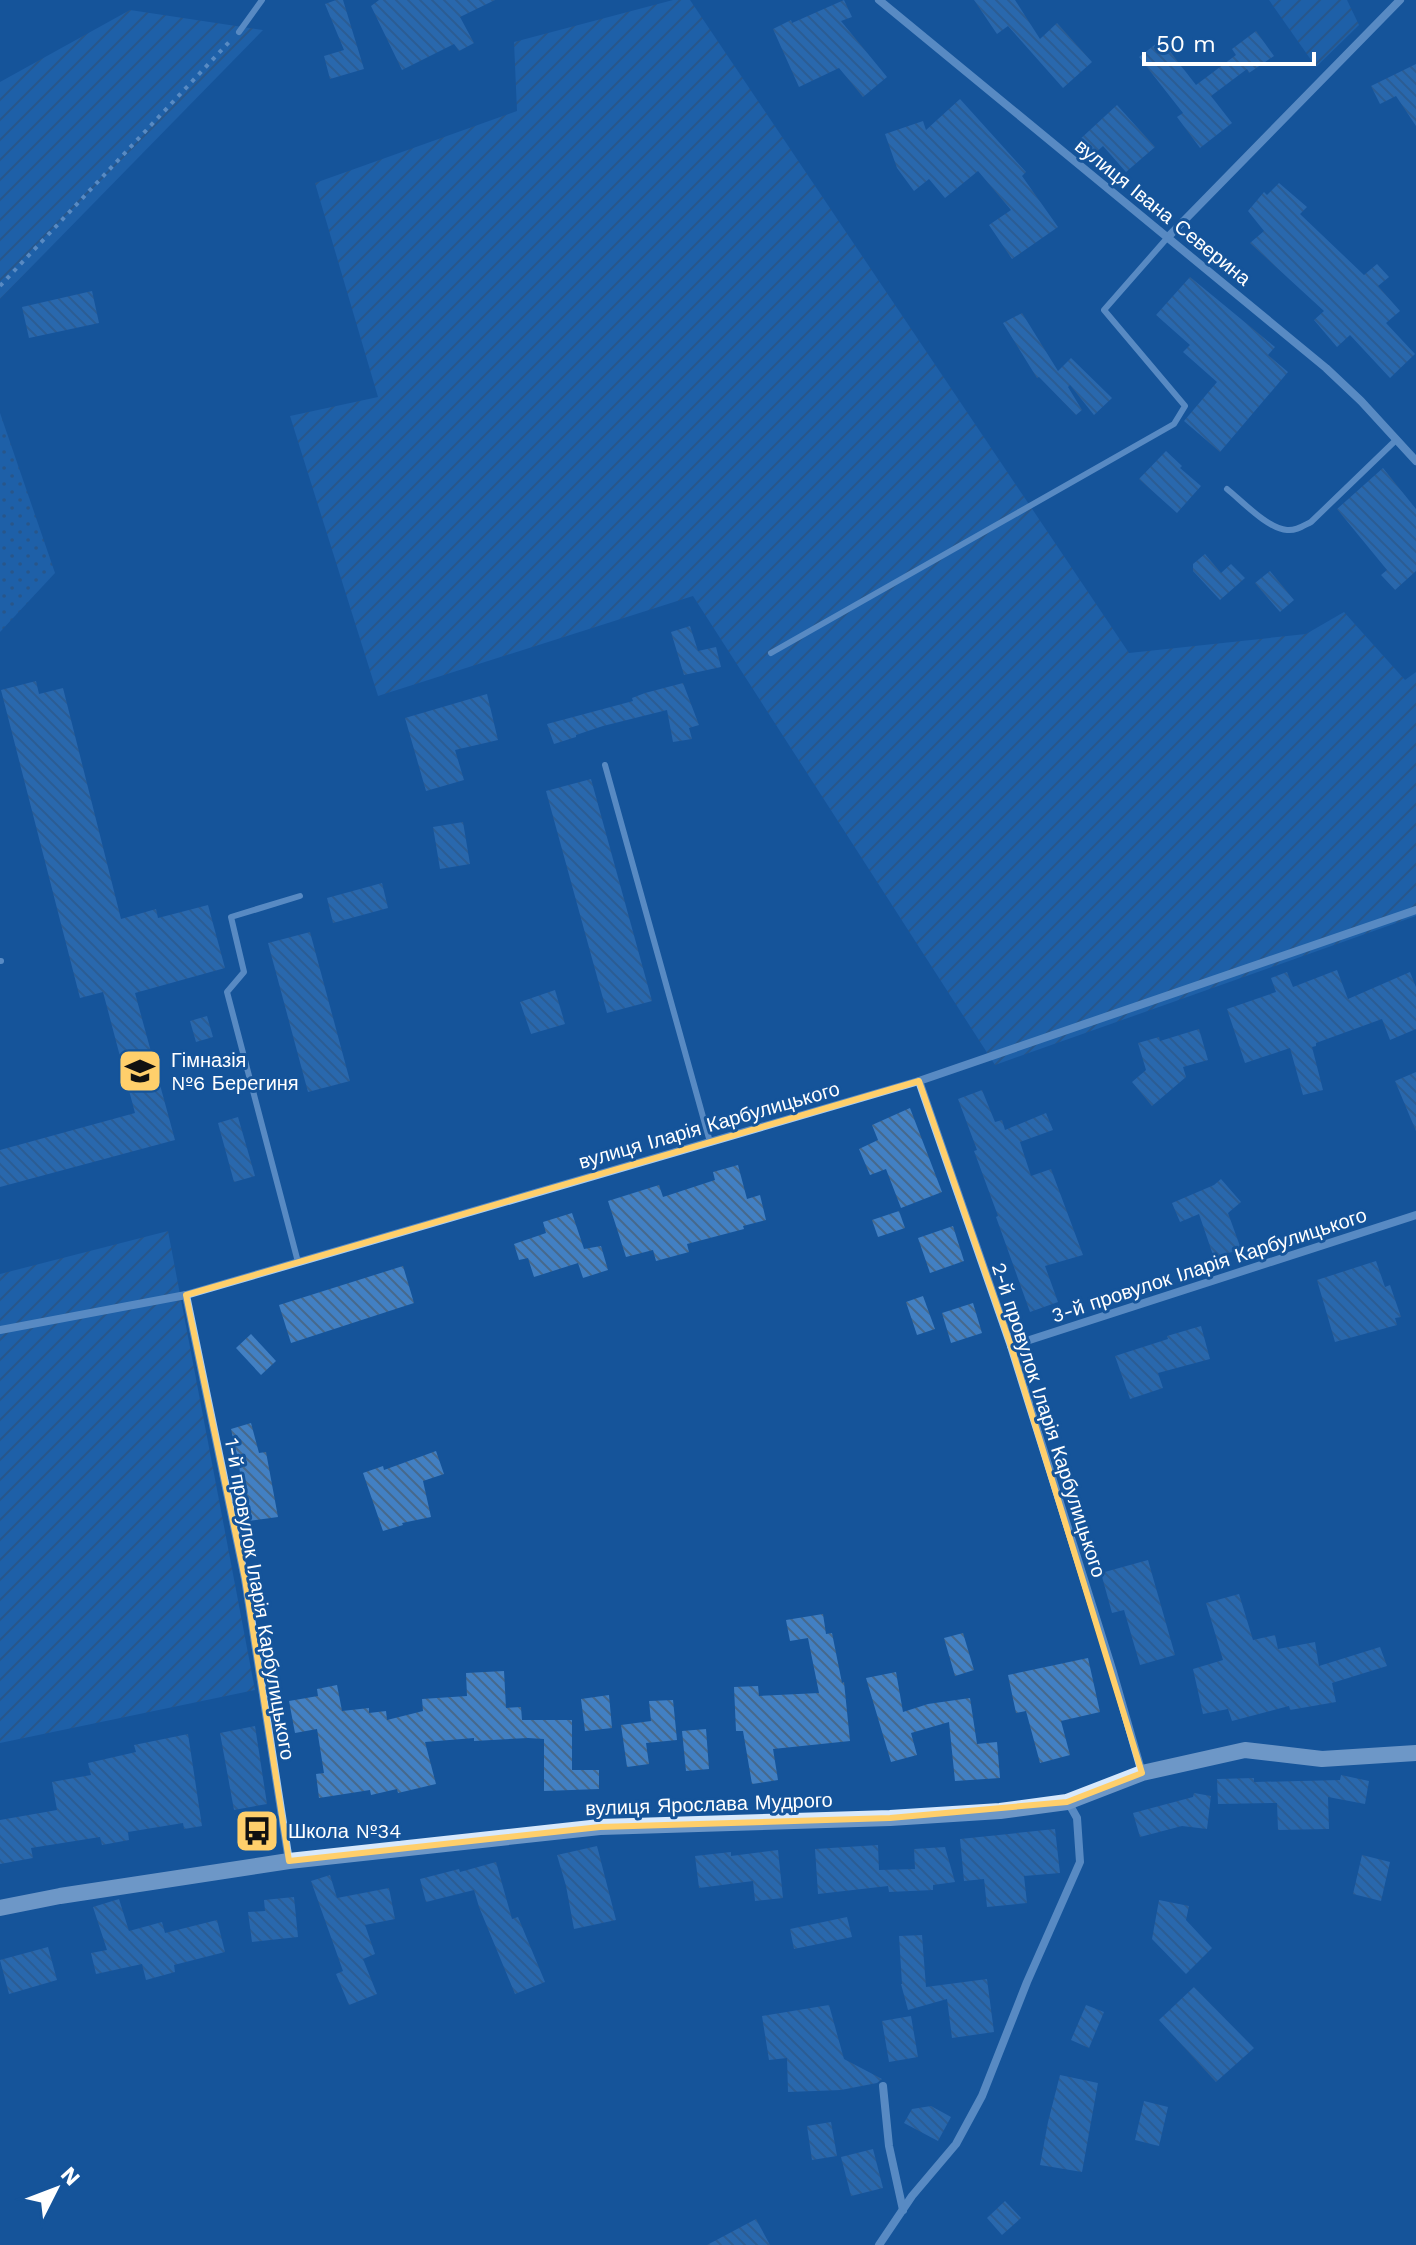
<svg xmlns="http://www.w3.org/2000/svg" width="1416" height="2245" font-family="'Work Sans',sans-serif">
  <defs>
    <pattern id="grass-dots" width="8" height="8" patternUnits="userSpaceOnUse" patternTransform="scale(2)"><rect width="8" height="8" fill="#286fb8"/><path d="M2 2h.1M6 6h.1" fill="none" stroke="#3e5a77" stroke-width="1.8" stroke-linecap="round"/></pattern>
    <pattern id="garden-furrows" width="10" height="10" patternUnits="userSpaceOnUse" patternTransform="scale(2)"><rect width="10" height="10" fill="#286fb8"/><path d="M-1 1l2-2M0 10L10 0M9 11l2-2" fill="none" stroke="#3e5a77"/></pattern>
    <pattern id="building-back-hatch" width="6" height="6" patternUnits="userSpaceOnUse" patternTransform="scale(2)"><rect width="6" height="6" fill="#4280c3"/><path d="M-1 5l2 2M0 0l6 6M5-1l2 2" fill="none" stroke="#46698d"/></pattern>
  </defs>
  <rect width="100%" height="100%" fill="#15549a"/>
  <polygon fill="url(#grass-dots)" points="0,413 55,573 0,632"/>
  <g fill="url(#garden-furrows)">
    <polygon points="673,0 690,0 1129,653 1306,634 1344,612 1405,680 1416,672 1416,916 995,1065 693,596 378,696 290,416 378,397 315,183 517,111 514,42"/>
    <polygon points="1269,0 1347,0 1359,25 1316,67"/>
    <polygon points="130,10 263,30 0,299 0,82"/>
    <polygon points="168,1231 255,1690 0,1743 0,1274"/>
  </g>
  <g fill="url(#building-back-hatch)">
    <polygon points="336,0 343,0 364,69 330,79 324,56 344,50 325,4"/>
    <polygon points="379,0 495,0 460,17 474,43 459,51 454,44 402,70 371,6"/>
    <polygon points="844,0 852,17 841,21 887,77 863,97 839,68 799,87 773,29 791,20 792,23"/>
    <polygon points="974,0 1015,0 1040,39 1057,23 1092,62 1063,88 1008,26 997,34"/>
    <polygon points="1256,31 1274,56 1249,73 1247,69 1211,96 1232,123 1200,148 1177,117 1183,113 1139,57 1161,40 1196,85 1236,55 1232,49"/>
    <polygon points="1416,64 1416,126 1396,96 1380,104 1371,86"/>
    <polygon points="960,99 1026,172 1022,176 1058,227 1012,259 989,225 1011,210 978,171 945,198 929,179 914,191 897,168 885,134 923,121 926,130"/>
    <polygon points="1117,105 1155,147 1126,172 1103,146 1091,157 1077,142"/>
    <polygon points="1279,183 1307,207 1300,214 1364,275 1377,264 1389,277 1378,286 1400,311 1386,323 1415,354 1390,378 1350,335 1337,347 1314,320 1324,311 1250,243 1264,231 1248,211 1264,192 1267,195"/>
    <polygon points="1190,277 1275,347 1268,355 1288,372 1220,452 1184,421 1217,382 1183,352 1190,345 1156,315"/>
    <polygon points="92,291 99,323 29,338 22,307"/>
    <polygon points="1022,313 1058,371 1071,358 1112,398 1094,415 1070,385 1068,387 1082,410 1076,415 1039,377 1037,378 1003,323"/>
    <polygon points="1166,451 1182,466 1180,468 1201,486 1177,513 1139,479"/>
    <polygon points="1383,468 1416,509 1416,571 1395,590 1381,575 1387,570 1337,509"/>
    <polygon points="1205,554 1221,573 1231,564 1245,578 1220,600 1193,571 1193,564"/>
    <polygon points="1270,571 1294,600 1280,612 1255,583"/>
    <polygon points="690,626 698,651 716,647 721,667 684,675 671,632"/>
    <polygon points="36,681 39,694 63,688 121,919 156,909 158,918 208,905 225,968 135,993 175,1140 0,1187 0,1150 135,1113 103,992 80,998 1,690"/>
    <polygon points="683,683 699,725 689,728 692,739 673,742 667,710 603,726 576,735 576,737 554,744 547,724 633,701 632,698 645,693"/>
    <polygon points="487,694 498,740 455,750 464,780 426,791 405,718"/>
    <polygon points="591,779 652,1001 607,1013 546,791"/>
    <polygon points="463,822 470,864 440,869 433,827"/>
    <polygon points="382,883 388,908 333,923 327,898"/>
    <polygon points="310,932 350,1081 308,1092 268,943"/>
    <polygon points="1337,970 1348,999 1410,972 1416,987 1416,1029 1390,1040 1382,1019 1316,1043 1316,1046 1312,1047 1323,1090 1303,1095 1290,1048 1245,1063 1227,1009 1276,992 1271,978 1287,972 1293,987"/>
    <polygon points="555,990 565,1024 531,1034 520,1002"/>
    <polygon points="207,1016 213,1037 196,1042 190,1021"/>
    <polygon points="1199,1029 1208,1060 1183,1067 1186,1077 1152,1106 1132,1082 1146,1070 1138,1043 1159,1037 1160,1041"/>
    <polygon points="1416,1072 1416,1131 1395,1081"/>
    <polygon points="982,1090 995,1122 1002,1120 1005,1130 1046,1113 1053,1130 1020,1142 1031,1176 1051,1169 1083,1255 1045,1266 1058,1302 1030,1312 996,1217 998,1216 974,1151 977,1150 958,1099"/>
    <polygon points="910,1108 942,1192 901,1208 886,1169 870,1175 859,1149 878,1140 872,1125"/>
    <polygon points="238,1117 255,1176 234,1182 218,1123"/>
    <polygon points="738,1165 747,1199 760,1195 766,1220 743,1226 744,1229 687,1244 689,1252 656,1261 653,1250 626,1257 608,1201 659,1185 663,1197 715,1180 713,1172"/>
    <polygon points="1221,1179 1241,1202 1228,1213 1241,1249 1214,1258 1199,1214 1180,1222 1172,1203 1214,1185"/>
    <polygon points="899,1211 905,1228 878,1237 872,1220"/>
    <polygon points="572,1213 584,1249 601,1246 608,1270 583,1278 578,1263 534,1277 528,1258 519,1260 514,1244 546,1233 543,1222"/>
    <polygon points="953,1226 964,1261 930,1273 918,1238"/>
    <polygon points="1376,1261 1385,1287 1390,1285 1401,1317 1395,1318 1397,1325 1335,1342 1317,1280"/>
    <polygon points="403,1266 414,1303 291,1343 279,1305"/>
    <polygon points="923,1296 935,1329 917,1335 906,1302"/>
    <polygon points="973,1303 982,1333 951,1343 942,1313"/>
    <polygon points="1201,1326 1210,1359 1158,1373 1163,1388 1130,1399 1115,1356 1168,1339 1167,1336"/>
    <polygon points="251,1334 276,1361 261,1375 236,1348"/>
    <polygon points="251,1423 259,1453 266,1452 278,1517 248,1521 238,1460 231,1429"/>
    <polygon points="436,1451 444,1474 423,1481 431,1517 402,1523 403,1525 383,1531 363,1473 383,1466 384,1470"/>
    <polygon points="1148,1560 1175,1655 1140,1665 1124,1610 1112,1613 1101,1573"/>
    <polygon points="1239,1594 1253,1640 1275,1635 1278,1649 1315,1642 1319,1666 1380,1647 1387,1666 1332,1683 1336,1702 1290,1710 1289,1706 1232,1721 1228,1709 1203,1714 1193,1669 1223,1660 1206,1603"/>
    <polygon points="823,1614 826,1634 832,1633 842,1683 844,1682 850,1741 773,1749 778,1780 752,1784 743,1731 736,1731 734,1687 758,1686 759,1696 819,1693 808,1638 790,1641 786,1620"/>
    <polygon points="963,1633 974,1670 955,1676 944,1638"/>
    <polygon points="1088,1658 1100,1712 1061,1721 1070,1755 1040,1763 1026,1711 1016,1713 1008,1675"/>
    <polygon points="504,1671 506,1708 521,1707 522,1720 572,1720 572,1770 599,1770 599,1789 544,1791 544,1739 528,1738 474,1741 474,1738 425,1742 436,1784 398,1793 397,1789 371,1795 370,1790 319,1798 316,1774 324,1773 317,1729 295,1733 289,1701 318,1696 317,1689 337,1685 342,1711 369,1708 369,1713 386,1711 387,1720 423,1711 422,1699 467,1696 466,1673"/>
    <polygon points="896,1672 903,1712 928,1704 970,1698 977,1744 997,1742 1000,1778 955,1781 949,1722 911,1733 917,1755 891,1762 866,1678"/>
    <polygon points="609,1695 612,1728 585,1731 581,1699"/>
    <polygon points="673,1700 677,1740 646,1743 649,1764 627,1767 621,1725 651,1721 649,1701"/>
    <polygon points="255,1726 267,1804 234,1810 220,1733"/>
    <polygon points="706,1729 709,1769 686,1771 682,1731"/>
    <polygon points="188,1734 202,1826 184,1829 183,1823 128,1832 129,1840 102,1845 100,1837 31,1848 33,1858 0,1864 0,1820 57,1810 52,1782 91,1775 88,1763 136,1752 134,1745"/>
    <polygon points="1341,1775 1369,1781 1365,1804 1328,1797 1329,1829 1278,1830 1277,1803 1218,1804 1217,1779 1254,1778 1254,1782 1340,1780"/>
    <polygon points="1194,1793 1211,1796 1207,1829 1182,1826 1140,1837 1133,1813 1193,1797"/>
    <polygon points="1055,1829 1060,1873 1024,1876 1027,1903 987,1907 984,1879 964,1881 960,1839"/>
    <polygon points="878,1845 879,1870 915,1869 914,1849 945,1847 955,1882 933,1885 933,1890 889,1892 888,1886 818,1894 815,1849"/>
    <polygon points="597,1846 616,1920 574,1929 566,1886 557,1855"/>
    <polygon points="778,1850 783,1898 755,1901 753,1881 699,1888 695,1856 731,1852 731,1856"/>
    <polygon points="1362,1855 1390,1862 1381,1901 1353,1894"/>
    <polygon points="496,1862 512,1919 518,1917 545,1982 515,1994 479,1907 474,1890 426,1902 420,1879 459,1869 460,1872"/>
    <polygon points="330,1875 337,1898 389,1888 395,1919 365,1925 375,1954 363,1959 377,1994 349,2005 336,1974 343,1971 311,1881"/>
    <polygon points="294,1897 298,1937 252,1942 248,1912 265,1911 264,1900"/>
    <polygon points="119,1899 129,1931 162,1922 165,1933 217,1920 225,1952 174,1965 175,1972 146,1980 142,1964 96,1974 91,1953 107,1950 93,1907"/>
    <polygon points="1159,1900 1189,1906 1186,1920 1212,1948 1186,1974 1152,1939"/>
    <polygon points="847,1917 852,1937 794,1949 790,1929"/>
    <polygon points="922,1935 926,1987 987,1979 994,2032 952,2038 947,1999 908,2010 901,1984 902,1984 899,1936"/>
    <polygon points="48,1947 57,1980 9,1994 0,1960"/>
    <polygon points="1194,1987 1254,2048 1216,2082 1159,2020"/>
    <polygon points="829,2005 844,2059 882,2079 877,2083 841,2090 788,2092 787,2058 769,2060 762,2016"/>
    <polygon points="1086,2005 1104,2012 1089,2048 1071,2040"/>
    <polygon points="911,2016 918,2057 889,2062 882,2021"/>
    <polygon points="1060,2075 1098,2083 1082,2172 1040,2165 1048,2122"/>
    <polygon points="1144,2101 1168,2107 1159,2146 1135,2140"/>
    <polygon points="931,2106 951,2117 938,2141 904,2123 912,2109"/>
    <polygon points="831,2122 837,2156 812,2160 807,2126"/>
    <polygon points="873,2149 883,2188 851,2196 841,2157"/>
    <polygon points="1005,2201 1021,2218 1002,2235 987,2218"/>
    <polygon points="756,2219 770,2245 707,2245"/>
  </g>
  <g fill="none" stroke-linecap="round" stroke-linejoin="round">
    <polyline stroke="#a9cdf3" stroke-width="4" stroke-dasharray="4 6" stroke-linecap="butt" points="0,286 231,40"/>
    <g stroke="#a9cdf3" stroke-width="6">
      <polyline points="239,32 262,0"/>
      <path d="M1227,489C1242,501 1268,529 1287,530C1296,531 1303,526 1311,522L1396,440"/>
      <polyline points="771,653 1174,424 1185,406 1104,310 1168,237"/>
      <polyline points="605,765 710,1142"/>
      <polyline points="0,961 1,961"/>
      <polyline points="298,1262 227,992 244,972 231,917 300,896"/>
    </g>
    <g stroke="#a9cdf3" stroke-width="8">
      <polyline points="879,0 1326,368 1361,401 1416,461"/>
      <polyline points="1168,237 1400,0"/>
      <polyline points="919,1081 1011,1346 1113,1672 1142,1773"/>
      <polyline points="186,1295 245,1579 289,1861"/>
      <polyline points="0,1330 186,1295 919,1081 1416,910"/>
      <polyline points="1011,1346 1416,1215"/>
      <polyline points="883,2086 889,2146 903,2210"/>
      <polyline points="879,2245 912,2196 956,2144 982,2096 1027,1982 1080,1862 1077,1818 1068,1802"/>
    </g>
    <polyline stroke="#d8e9fc" stroke-width="16" points="0,1908 60,1896 289,1861 600,1827 890,1818 1000,1811 1067,1802 1142,1773 1245,1750 1322,1759 1416,1753"/>
  </g>
  <path d="M0 0H1416V2245H0ZM919,1081L1011,1346L1142,1773L1067,1802L890,1818L600,1827L289,1861L245,1579L186,1295Z" fill="#15549a" fill-opacity=".55" fill-rule="evenodd"/>
  <path fill="none" stroke="#ffcf6b" stroke-width="6" stroke-linejoin="round" d="M919,1081L1011,1346L1142,1773L1067,1802L890,1818L600,1827L289,1861L245,1579L186,1295Z"/>
  <defs>
    <g id="school-square" transform="scale(2.3)"><rect x="-9" y="-9" width="18" height="18" rx="4" fill="#ffcf6b" stroke="#15549a"/><path d="M0-5L7-2L0 1L-7-2ZM-4 1L0 2.5L4 1V4Q0 6-4 4Z" fill="#111"/></g>
    <g id="bus-square" transform="scale(2.3)"><rect x="-9" y="-9" width="18" height="18" rx="4" fill="#ffcf6b" stroke="#15549a"/><path d="M-5-6H5V4H4V6H2V4H-2V6H-4V4H-5ZM-3.5-4V0h7V-4ZM-3.5 1.2v1.5H-2V1.2ZM2 1.2v1.5H3.5V1.2Z" fill="#111"/></g>
  </defs>
  <g fill-rule="evenodd">
    <use href="#school-square" x="140" y="1071"/>
    <use href="#bus-square" x="257" y="1831"/>
  </g>
  <g text-anchor="middle" stroke-width="6" stroke-linejoin="round" paint-order="stroke">
    <g font-size="20" fill="#fff" stroke="#15549a">
      <text transform="translate(1163 212) rotate(39)" y="7">вулиця Івана Северина</text>
      <text transform="translate(709 1125) rotate(-16)" y="7">вулиця Іларія Карбулицького</text>
      <text transform="translate(1209 1265) rotate(-18)" y="7">3-й провулок Іларія Карбулицького</text>
      <text transform="translate(1049 1420) rotate(72)" y="7">2-й провулок Іларія Карбулицького</text>
      <text transform="translate(260 1599) rotate(80)" y="7">1-й провулок Іларія Карбулицького</text>
      <text transform="translate(709 1804) rotate(-2)" y="7">вулиця Ярослава Мудрого</text>
    </g>
    <g font-size="20" fill="#fff" stroke="#15549a" text-anchor="start">
      <text x="171" y="1067">Гімназія<tspan x="171" dy="23">№6 Берегиня</tspan></text>
      <text x="288" y="1838">Школа №34</text>
    </g>
  </g>
  <g transform="translate(56 2189) rotate(48)" stroke="#15549a" stroke-width="6" paint-order="stroke">
  <path d="M0-6L14 30L0 20L-14 30Z" fill="#ffffff"/>
  <text y="-12" font-size="22" font-weight="bold" text-anchor="middle" fill="#ffffff">N</text>
  </g>
  <path d="M1144 52v12h170v-12" fill="none" stroke="#ffffff" stroke-width="4"/>
  <text x="1156" y="52" font-size="24" fill="#ffffff" stroke="#15549a" stroke-width="6" paint-order="stroke">50 m</text>
</svg>
